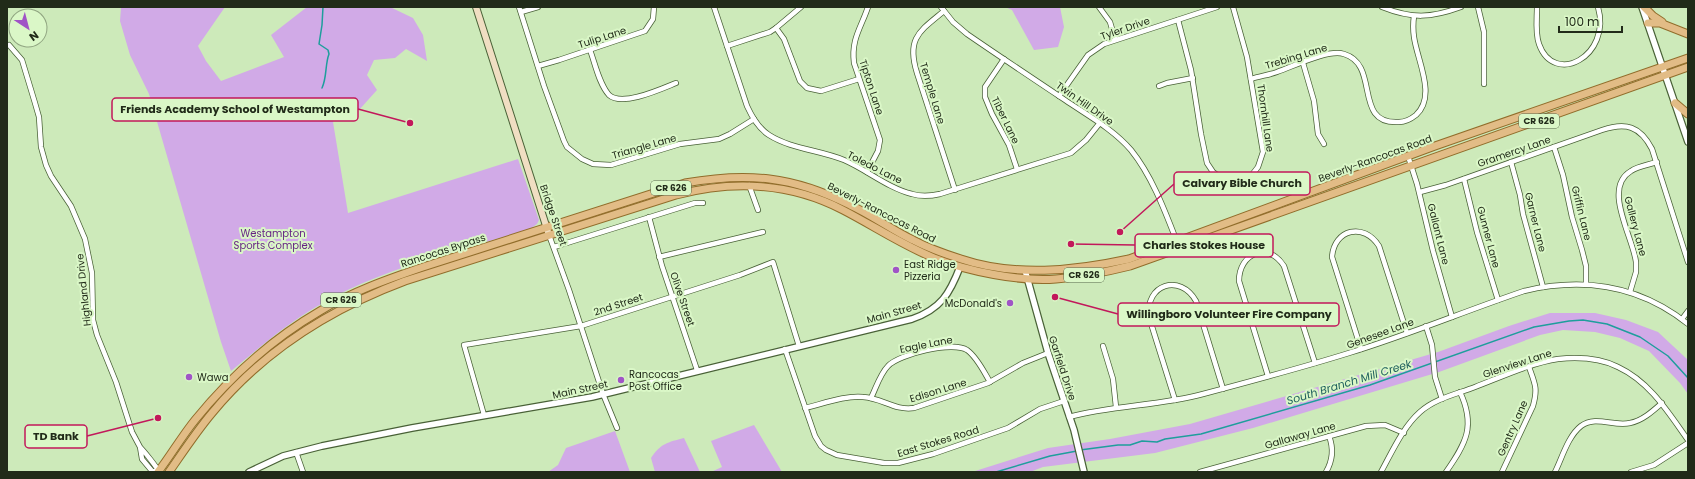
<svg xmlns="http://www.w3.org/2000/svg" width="1695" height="479" font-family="Poppins,sans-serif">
  <rect width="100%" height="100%" fill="#cdeaba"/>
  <g fill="#d1aae7">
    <path d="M121,7H225L198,46L206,61L221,81L284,57L271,35L307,7H390L413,18L423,35L427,61L406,49L395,58L374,60L367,75L377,90L359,110L343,106L333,122L348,213L518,159L539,220L537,224L530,229C458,251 381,268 316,307C285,325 258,349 231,371L221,342L149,94L130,55L120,21Z"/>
    <polygon points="1005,7 1060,7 1064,27 1058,47 1034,50 1012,10"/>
    <polygon points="1550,313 1595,313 1626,320 1658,332 1688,360 1688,394 1680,383 1649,351 1620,338 1595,332 1563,330 1540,335 1439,372 1253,428 1155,453 1043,467 1030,472 972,472 1048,448 1110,439 1190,424 1438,352 1509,326"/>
    <polygon points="754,425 782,472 711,472 722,467 711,441"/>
    <polygon points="615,431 630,472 548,472 558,465 566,448"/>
    <path d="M684,438L700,472H655L651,458C660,444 668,442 684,438Z"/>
  </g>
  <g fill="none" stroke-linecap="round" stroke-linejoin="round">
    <g stroke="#1e9e9c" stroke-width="1.5">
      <path d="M322,88C327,78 325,64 329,54L328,50L319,44L322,25L323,7"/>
      <polyline points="1080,450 1118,445 1130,445 1142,441 1157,442 1165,439 1201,434 1370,385 1534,327 1569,321 1583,320 1607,324 1640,337 1668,356 1688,378"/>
      <polyline points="996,472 1050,456 1077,451"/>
    </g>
    <g stroke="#496137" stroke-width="6">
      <g id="minor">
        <polyline points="519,7 544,86 564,141 567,147 582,159 593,164 611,165 680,144 719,139 730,134 754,119"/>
        <path d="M714,7L747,106C752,117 758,128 769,135C791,149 820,150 844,160C867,170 888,188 912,194C922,197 931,196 940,194L1071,153L1086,140L1099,124"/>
        <path d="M941,7L953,22L967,34C999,56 1032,78 1065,100C1087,115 1113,129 1131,150C1152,176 1165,211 1177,242"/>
        <polyline points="1099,7 1110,22 1115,39"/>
        <path d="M1382,7C1412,19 1431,18 1461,7"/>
        <polyline points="1478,7 1484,32 1484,84"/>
        <path d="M1537,7C1537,19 1535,33 1539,44C1554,87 1612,56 1598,7"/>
        <path d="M944,11C920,31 906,38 917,73L955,190"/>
        <polyline points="521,12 538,7"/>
        <polyline points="1178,20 1191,70 1201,134 1207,163 1213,172 1221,178 1231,181 1242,180 1251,176 1258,167 1263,152 1247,57 1233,7"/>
        <polyline points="776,28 784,39 800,81 807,88 821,91 859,79"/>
        <path d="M9,45L22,60L35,103L39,117L41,147L46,165L51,176L71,206L85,239L92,273L93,320L97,335L116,382L132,432L140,447L142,459L152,471L159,472C157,467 143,450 140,447"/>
        <polyline points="727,46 770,32 776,28 801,7"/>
        <path d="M590,50C595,63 599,84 609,95C622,107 661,89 676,83"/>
        <polyline points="1004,59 985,87 985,97 992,114 1009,145 1017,169"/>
        <polyline points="1303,63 1314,101 1318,134 1324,144"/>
        <polyline points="538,66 559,60 645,31 653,19 654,7"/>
        <path d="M1251,79C1260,76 1269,75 1277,72C1294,66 1328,49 1344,54C1381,65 1352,125 1399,122C1405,122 1411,119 1416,115C1437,96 1417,60 1414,37C1413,30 1413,23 1414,16"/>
        <polyline points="1159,86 1167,83 1193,78"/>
        <polyline points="1059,96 1088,55 1104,44 1217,7"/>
        <polyline points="1554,147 1563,175 1572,217 1582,250 1586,266 1586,284"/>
        <polyline points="1408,156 1417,184 1433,251 1452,317"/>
        <polyline points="1511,162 1520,195 1523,214 1543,287"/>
        <path d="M867,172L878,151L880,140L854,63C851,39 861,28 868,7"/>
        <polyline points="1464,179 1477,232 1498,300"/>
        <polyline points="749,185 758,210"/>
        <path d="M1420,192L1446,185L1602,130C1626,122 1640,126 1652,149L1688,262"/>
        <polyline points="649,217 662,266 697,370"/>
        <polyline points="549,235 569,290 603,394 617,428"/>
        <polyline points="554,247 695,203 703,203"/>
        <polyline points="659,257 763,232"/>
        <path d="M1630,292L1636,272V262C1633,237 1602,188 1631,171C1638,166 1648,165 1657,162"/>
        <polyline points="1682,319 1688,311"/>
        <polyline points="1426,326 1432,345 1435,377 1442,399"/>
        <polyline points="1103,346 1113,379 1116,407"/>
        <polyline points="785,349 815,436 821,446 826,450 837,455 884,463 898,463 933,454 1008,428 1040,409 1064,401"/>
        <path d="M1361,349L1332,257C1334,229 1364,222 1379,246L1407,333"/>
        <path d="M1268,376L1239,281C1239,253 1268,241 1284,266L1315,363"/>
        <path d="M871,398C876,388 880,374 888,366C899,354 953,341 967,350C977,357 984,372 990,382"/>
        <path d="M1175,400L1149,317C1145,284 1180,273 1196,301L1223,389"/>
        <path d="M805,408C822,404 846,395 863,397C882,398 895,411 914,408L988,383L1023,363L1048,353"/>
        <polyline points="484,415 464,345 581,326 740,275 773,262 799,346"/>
        <path d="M1069,417C1113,405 1159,406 1203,394C1252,381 1301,368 1349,353C1408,335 1465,311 1524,291C1583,277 1639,285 1688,324"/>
        <polyline points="296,452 303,472"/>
        <polyline points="1200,472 1366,426 1385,425 1404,433"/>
        <path d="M1326,472C1333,460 1334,449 1329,436"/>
        <path d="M1381,472C1392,452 1403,427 1420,412C1436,398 1457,394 1475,387C1501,377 1531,363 1558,359C1578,357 1600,358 1618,367C1650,382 1668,412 1688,440"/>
        <path d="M1446,472C1466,443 1476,426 1460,392"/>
        <path d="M1502,472L1533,406C1538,388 1535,384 1529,367"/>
        <path d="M1555,472C1562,458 1568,436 1581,426C1596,415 1614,427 1630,423C1642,421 1653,411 1662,403"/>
        <polyline points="1631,472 1654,465 1688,443"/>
      </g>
    </g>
    <g stroke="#496137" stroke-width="8">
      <g id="tertiary">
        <polyline points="1642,7 1688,142"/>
        <polyline points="1025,270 1048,353 1074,430 1084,472"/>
        <path d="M249,472L283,456L322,446L412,428L592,397L912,319C941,309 950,293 960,267"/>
      </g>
    </g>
    <g stroke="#496137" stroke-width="8">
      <polyline id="secondary" points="476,7 549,235"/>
    </g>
    <g stroke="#916d2b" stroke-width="9">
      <g id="primary">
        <polyline points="1644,7 1653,16 1662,22"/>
        <polyline points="1648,23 1660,23 1688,34"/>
        <polyline points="1675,103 1688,114"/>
        <path d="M158,472C171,455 182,436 195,420C230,377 272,339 320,311C351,292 388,279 423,267L685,183C747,172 793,176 850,205C872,215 892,230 913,240C928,248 945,254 961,259C1015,277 1074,271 1129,259L1435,146L1688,58"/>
        <path d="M169,472C183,452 196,432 212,413C263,351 330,309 405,281L676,195C733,180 791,183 843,210C874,226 902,245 934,258C967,271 1020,282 1056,279C1081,277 1106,272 1130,266L1688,67"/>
      </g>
    </g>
    <use href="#minor" stroke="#fff" stroke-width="4.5"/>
    <use href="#tertiary" stroke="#fff" stroke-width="5.5"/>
    <use href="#secondary" stroke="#f0dec2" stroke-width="6"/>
    <use href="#primary" stroke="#e2bc86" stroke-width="7"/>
  </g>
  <g fill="#a054c6" stroke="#daf7c7" stroke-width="1.5">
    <circle cx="896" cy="270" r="4"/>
    <circle cx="1010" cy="303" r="4"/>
    <circle cx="189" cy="377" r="4"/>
    <circle cx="621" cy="380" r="4"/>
  </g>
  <g text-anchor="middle" stroke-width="4" stroke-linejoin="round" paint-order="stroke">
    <g fill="#daf7c7" stroke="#58684d" stroke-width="1">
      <rect x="1519" y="114" width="40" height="14" rx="3"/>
      <rect x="651" y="181" width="40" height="14" rx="3"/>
      <rect x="1064" y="268" width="40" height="14" rx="3"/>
      <rect x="321" y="293" width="40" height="14" rx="3"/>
    </g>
    <g font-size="9" font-weight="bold" fill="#212b19">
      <text x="1539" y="124">CR 626</text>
      <text x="671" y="191">CR 626</text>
      <text x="1084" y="278">CR 626</text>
      <text x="341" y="303">CR 626</text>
    </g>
    <g font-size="10" fill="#212b19" stroke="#daf7c7">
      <text transform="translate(1125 28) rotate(-19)" y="4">Tyler Drive</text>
      <text transform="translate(602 37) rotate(-18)" y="4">Tulip Lane</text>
      <text transform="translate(1296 56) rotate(-17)" y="4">Trebing Lane</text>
      <text transform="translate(872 87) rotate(72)" y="4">Tipton Lane</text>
      <text transform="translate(933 93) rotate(73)" y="4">Temple Lane</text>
      <text transform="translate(1085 103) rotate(35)" y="4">Twin Hill Drive</text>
      <text transform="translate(1266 118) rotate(82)" y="4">Thornhill Lane</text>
      <text transform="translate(1006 120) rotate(64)" y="4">Tiber Lane</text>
      <text transform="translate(644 146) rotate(-16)" y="4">Triangle Lane</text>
      <text transform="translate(1514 151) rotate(-19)" y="4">Gramercy Lane</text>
      <text transform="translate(1375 158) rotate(-20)" y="4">Beverly-Rancocas Road</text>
      <text transform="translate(875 167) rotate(27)" y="4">Toledo Lane</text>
      <text transform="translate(882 212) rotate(27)" y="4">Beverly-Rancocas Road</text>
      <text transform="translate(1582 213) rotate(76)" y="4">Griffin Lane</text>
      <text transform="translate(554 215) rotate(71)" y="4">Bridge Street</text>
      <text transform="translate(1536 222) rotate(76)" y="4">Garner Lane</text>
      <text transform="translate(1636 226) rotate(75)" y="4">Gallery Lane</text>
      <text transform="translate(1439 234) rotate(76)" y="4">Gallant Lane</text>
      <text transform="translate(1489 237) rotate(75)" y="4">Gunner Lane</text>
      <text transform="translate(443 250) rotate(-18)" y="4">Rancocas Bypass</text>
      <text transform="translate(83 290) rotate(-96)" y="4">Highland Drive</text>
      <text transform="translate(683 299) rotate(71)" y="4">Olive Street</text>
      <text transform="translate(618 304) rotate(-18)" y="4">2nd Street</text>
      <text transform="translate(894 312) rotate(-16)" y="4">Main Street</text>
      <text transform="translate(1380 333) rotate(-20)" y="4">Genesee Lane</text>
      <text transform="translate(926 344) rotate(-11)" y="4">Eagle Lane</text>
      <text transform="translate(1517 363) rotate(-18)" y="4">Glenview Lane</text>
      <text transform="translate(1063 368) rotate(72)" y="4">Garfield Drive</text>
      <text transform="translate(580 389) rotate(-12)" y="4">Main Street</text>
      <text transform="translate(938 390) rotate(-17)" y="4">Edison Lane</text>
      <text transform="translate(1512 428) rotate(-66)" y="4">Gentry Lane</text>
      <text transform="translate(1300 435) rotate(-16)" y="4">Gallaway Lane</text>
      <text transform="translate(938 441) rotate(-17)" y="4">East Stokes Road</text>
    </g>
    <g font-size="10" fill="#662484" stroke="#daf7c7">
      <text x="273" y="237">Westampton<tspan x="273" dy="12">Sports Complex</tspan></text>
    </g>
    <g font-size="10" fill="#212b19" stroke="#daf7c7" text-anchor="start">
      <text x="904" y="268">East Ridge<tspan x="904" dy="12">Pizzeria</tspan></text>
      <text x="1002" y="307" text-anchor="end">McDonald's</text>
      <text x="629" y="378">Rancocas<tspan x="629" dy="12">Post Office</tspan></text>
      <text x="197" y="381">Wawa</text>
    </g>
    <g font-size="11" font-style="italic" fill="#1f5f5d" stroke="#daf7c7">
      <text transform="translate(1349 382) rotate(-17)" y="4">South Branch Mill Creek</text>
    </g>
  </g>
  <path fill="none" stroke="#c2185b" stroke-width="1.5" d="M410 123L358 109M1120 232L1174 184M1071 244L1135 245M1055 297L1118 314M158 418L87 436"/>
  <g fill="#c2185b" stroke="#daf7c7" stroke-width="1.5">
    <circle cx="410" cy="123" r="4"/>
    <circle cx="1120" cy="232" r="4"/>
    <circle cx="1071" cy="244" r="4"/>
    <circle cx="1055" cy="297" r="4"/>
    <circle cx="158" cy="418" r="4"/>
  </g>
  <g fill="#daf7c7" stroke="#c2185b" stroke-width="1.5">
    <rect x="112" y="98" width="246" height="23" rx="4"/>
    <rect x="1174" y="172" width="136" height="23" rx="4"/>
    <rect x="1135" y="234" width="138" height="23" rx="4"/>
    <rect x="1118" y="303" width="221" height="23" rx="4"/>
    <rect x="25" y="425" width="62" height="23" rx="4"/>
  </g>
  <g font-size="11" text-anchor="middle" font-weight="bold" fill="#212b19">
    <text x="235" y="113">Friends Academy School of Westampton</text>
    <text x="1242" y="187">Calvary Bible Church</text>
    <text x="1204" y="249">Charles Stokes House</text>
    <text x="1229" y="318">Willingboro Volunteer Fire Company</text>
    <text x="56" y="440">TD Bank</text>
  </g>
  <rect width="1695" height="479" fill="none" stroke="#212b19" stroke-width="16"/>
  <g transform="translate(28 28) rotate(144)"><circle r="19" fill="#daf7c7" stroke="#90a581"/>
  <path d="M0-3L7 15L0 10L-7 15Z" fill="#a054c6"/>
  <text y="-6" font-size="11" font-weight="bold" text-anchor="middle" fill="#212b19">N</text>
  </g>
  <path d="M1559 26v6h63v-6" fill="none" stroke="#212b19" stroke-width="2"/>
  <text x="1565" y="26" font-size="12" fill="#212b19" stroke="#daf7c7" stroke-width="3" paint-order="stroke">100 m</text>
</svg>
